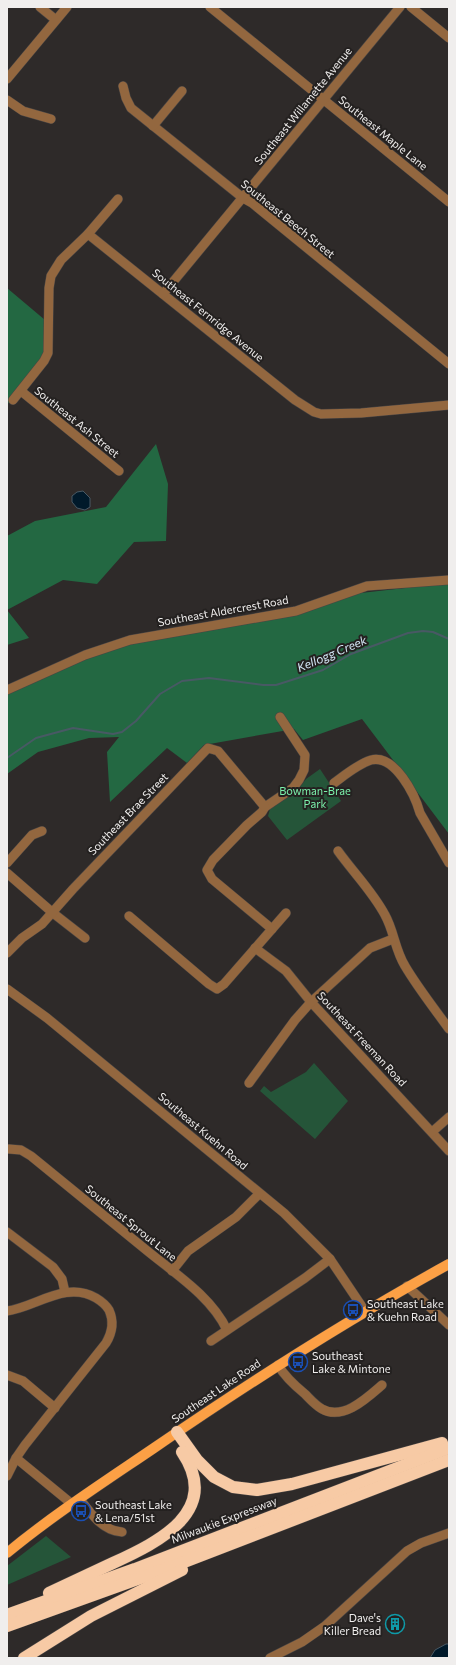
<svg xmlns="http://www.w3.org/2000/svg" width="456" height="1665" font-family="Commissioner,sans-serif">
  <rect width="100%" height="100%" fill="#2e2a29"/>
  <g fill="#255539">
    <polygon points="320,769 341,801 287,840 268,816 270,809 296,792 306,779"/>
    <polygon points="314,1063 348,1101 315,1139 260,1091 264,1086 271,1092 306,1072"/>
    <polygon points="46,1536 71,1557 7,1585 7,1566"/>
  </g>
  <g fill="#236842">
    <polygon points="7,288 45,320 45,353 7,405"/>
    <polygon points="156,444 168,484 166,541 134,542 97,584 63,580 7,610 29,638 7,645 7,536 35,521 106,507"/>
    <polygon points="449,583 449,834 362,719 303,740 294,729 204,745 187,763 167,748 110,802 107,752 119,737 89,738 38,752 7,774 7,693 115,647 309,610 352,594"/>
  </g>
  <g fill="#00192a" stroke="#485964">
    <polygon points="83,491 90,498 90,507 85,510 77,508 72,502 72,496 77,492"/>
    <polygon points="446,1644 449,1644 449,1658 430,1658 435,1650"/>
  </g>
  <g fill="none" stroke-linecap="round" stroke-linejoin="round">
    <polyline stroke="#485964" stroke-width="2" points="7,758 36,738 73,728 113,734 122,732 136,721 160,694 182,681 209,678 263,685 276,685 323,670 351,654 408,633 423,631 433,632 449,639"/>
    <g stroke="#494544" stroke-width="10">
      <g id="minor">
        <polyline points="40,7 56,20"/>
        <polyline points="210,7 449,202"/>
        <polyline points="411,7 449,38"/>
        <polyline points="7,79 67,7"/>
        <polyline points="123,86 126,98 131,108 243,198 252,203 449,364"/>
        <polyline points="7,100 23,111 51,119"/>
        <polyline points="153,126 182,91"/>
        <polyline points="88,234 295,400 314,412 321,414 361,413 449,405"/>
        <polyline points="163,294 400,7"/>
        <polyline points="21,391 119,471"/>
        <polyline points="13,400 44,361 48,353 49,288 51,276 61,260 88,234 118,199"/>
        <polyline points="7,690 85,655 130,640 296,611 367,586 449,580"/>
        <path d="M334,783C345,775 358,764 371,760C395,754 415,795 420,813L449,863"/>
        <path d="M338,851C353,872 373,892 385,915C394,931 395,950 405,966C418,988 434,1008 449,1029"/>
        <polyline points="7,863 32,835 42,831"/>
        <polyline points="7,873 53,913 85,938"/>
        <polyline points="129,916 209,984 217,989 224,984 286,913"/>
        <polyline points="272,929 212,879 207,870 213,860 247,825 262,812 265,807 293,788 299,780 304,770 305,755 280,717"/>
        <polyline points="255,948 286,971 311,1002 449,1151"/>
        <polyline points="7,953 22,938 42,924 73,889 208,748 218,751 265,807"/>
        <polyline points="7,989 47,1018 284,1213 330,1259 365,1311"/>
        <polyline points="249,1083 295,1020 311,1002 370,948 393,939"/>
        <polyline points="432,1132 449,1117"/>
        <path d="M9,1149L21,1150L31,1156C69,1187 107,1218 145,1249C174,1273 211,1296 227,1330"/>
        <polyline points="7,1232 53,1267 62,1279 65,1292"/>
        <polyline points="172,1271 188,1251 236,1217 259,1194"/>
        <polyline points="407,1286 449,1325"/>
        <path d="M7,1311C36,1307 66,1280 96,1298C101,1301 106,1305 109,1310C114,1321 112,1333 106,1343L25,1445L16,1458L7,1476"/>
        <polyline points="211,1341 305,1278 330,1259"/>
        <path d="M278,1365C285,1377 294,1385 305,1394C310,1399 315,1405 322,1409C343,1421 367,1398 382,1385"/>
        <polyline points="7,1375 23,1381 55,1408"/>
        <polyline points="16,1458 72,1504"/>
        <path d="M80,1499C91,1514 103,1531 122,1532"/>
        <polyline points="270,1658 302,1642 325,1626 407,1551 421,1543 449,1533"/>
      </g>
    </g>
    <g stroke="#494544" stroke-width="11">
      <path id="major" d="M7,1553C53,1515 104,1482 154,1448C250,1382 347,1320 449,1264"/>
    </g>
    <g stroke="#494544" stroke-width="13">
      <g id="highway">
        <polyline points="177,1432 197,1460 214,1477 233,1487 257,1490 292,1484 442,1443"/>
        <path d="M49,1593C70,1583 92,1573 113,1563C159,1542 222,1511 182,1452"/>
        <polyline points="7,1615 135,1569 449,1448"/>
        <polyline points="7,1626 171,1567 449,1460"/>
        <polyline points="24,1658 91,1616 182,1570"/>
      </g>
    </g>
    <use href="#minor" stroke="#93673f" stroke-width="9"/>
    <use href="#major" stroke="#fca045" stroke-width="10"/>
    <use href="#highway" stroke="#f7caa5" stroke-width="12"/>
  </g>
  <defs>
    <g id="bus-ring" transform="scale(1)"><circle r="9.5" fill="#242120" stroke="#1a4fb4" stroke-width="1.5"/><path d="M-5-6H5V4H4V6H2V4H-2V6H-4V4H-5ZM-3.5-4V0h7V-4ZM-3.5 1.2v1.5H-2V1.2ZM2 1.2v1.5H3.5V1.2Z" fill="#1a4fb4"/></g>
    <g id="building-ring" transform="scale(1)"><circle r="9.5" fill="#242120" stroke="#0f9aa8" stroke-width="1.5"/><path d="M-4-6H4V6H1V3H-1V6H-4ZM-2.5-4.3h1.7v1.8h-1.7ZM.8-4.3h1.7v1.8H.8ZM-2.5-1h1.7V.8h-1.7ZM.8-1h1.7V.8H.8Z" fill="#0f9aa8"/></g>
  </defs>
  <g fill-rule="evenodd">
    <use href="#bus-ring" x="353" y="1310"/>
    <use href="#bus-ring" x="298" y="1362"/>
    <use href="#bus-ring" x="81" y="1511"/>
    <use href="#building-ring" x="395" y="1624"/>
  </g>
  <g text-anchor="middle" stroke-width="4" stroke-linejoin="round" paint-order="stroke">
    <g font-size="11" fill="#f0eeed" stroke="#242120">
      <text transform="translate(303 106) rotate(-51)" y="4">Southeast Willamette Avenue</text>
      <text transform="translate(383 133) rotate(39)" y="4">Southeast Maple Lane</text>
      <text transform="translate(288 219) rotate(39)" y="4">Southeast Beech Street</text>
      <text transform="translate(208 315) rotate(39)" y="4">Southeast Fernridge Avenue</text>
      <text transform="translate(77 422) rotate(39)" y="4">Southeast Ash Street</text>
      <text transform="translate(223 611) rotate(-10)" y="4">Southeast Aldercrest Road</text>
      <text transform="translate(128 814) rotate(-46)" y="4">Southeast Brae Street</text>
      <text transform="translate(362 1039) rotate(47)" y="4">Southeast Freeman Road</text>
      <text transform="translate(203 1131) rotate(40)" y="4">Southeast Kuehn Road</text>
      <text transform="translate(131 1223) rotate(39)" y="4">Southeast Sprout Lane</text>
      <text transform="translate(216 1391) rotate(-34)" y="4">Southeast Lake Road</text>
      <text transform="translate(224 1520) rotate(-21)" y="4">Milwaukie Expressway</text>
    </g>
    <g font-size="11" fill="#7cf2ac" stroke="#242120">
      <text x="315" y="795">Bowman-Brae<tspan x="315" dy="13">Park</tspan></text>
    </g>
    <g font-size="11" fill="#f0eeed" stroke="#242120" text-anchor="start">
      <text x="367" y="1308">Southeast Lake<tspan x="367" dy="13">&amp; Kuehn Road</tspan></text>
      <text x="312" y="1360">Southeast<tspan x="312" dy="13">Lake &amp; Mintone</tspan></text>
      <text x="95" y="1509">Southeast Lake<tspan x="95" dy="13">&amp; Lena/51st</tspan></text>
      <text x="381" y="1622" text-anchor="end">Dave's<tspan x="381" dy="13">Killer Bread</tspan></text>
    </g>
    <g font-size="12" font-style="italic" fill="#d4e7f6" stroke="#242120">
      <text transform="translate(332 654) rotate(-23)" y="4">Kellogg Creek</text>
    </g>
  </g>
  <rect width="456" height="1665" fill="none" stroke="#f0eeed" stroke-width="16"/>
</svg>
